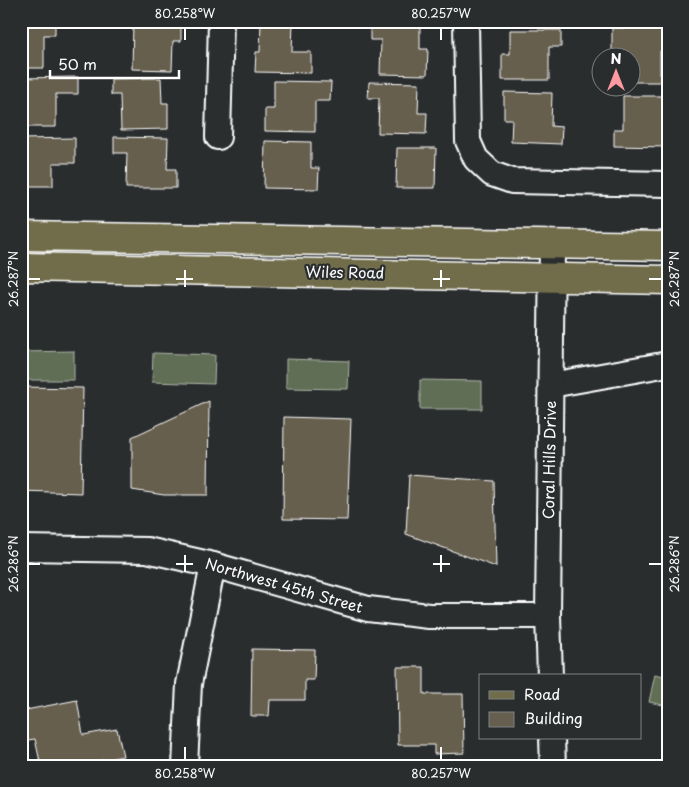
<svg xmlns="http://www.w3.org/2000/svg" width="689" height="787" font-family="'Playpen Sans',sans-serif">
  <rect width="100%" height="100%" fill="#2a2d2e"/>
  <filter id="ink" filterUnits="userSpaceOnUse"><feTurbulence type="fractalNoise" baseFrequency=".02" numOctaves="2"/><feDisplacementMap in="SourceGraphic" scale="10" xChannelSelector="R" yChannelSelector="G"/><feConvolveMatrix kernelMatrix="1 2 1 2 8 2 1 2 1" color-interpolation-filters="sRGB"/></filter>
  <g filter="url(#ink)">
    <g fill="#606e56" stroke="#b0b6aa">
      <polygon points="74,351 74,380 21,380 21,352"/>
      <polygon points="153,353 215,355 214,384 152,382"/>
      <polygon points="286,359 349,361 348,389 286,388"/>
      <polygon points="420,380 482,381 482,409 420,409"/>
      <polygon points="655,674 668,677 668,706 649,702"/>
    </g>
    <g fill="#665e4e" stroke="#fff">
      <polygon points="21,21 55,21 55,35 44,35 44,68 21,68"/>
      <polygon points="133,21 181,21 181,41 173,41 172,70 132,69"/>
      <polygon points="261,21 293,22 292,52 311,52 311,73 255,72 256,52 260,52"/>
      <polygon points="370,23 420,25 420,49 428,49 427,75 380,74 381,40 370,40"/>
      <polygon points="612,28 668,28 668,51 660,51 660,82 632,82 632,58 612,58"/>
      <polygon points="510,30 561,30 561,47 549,47 549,80 502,80 502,54 510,54"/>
      <polygon points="78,77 78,94 56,94 56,127 21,127 21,78"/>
      <polygon points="161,78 162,103 168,103 168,129 121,130 120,95 111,95 111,79"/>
      <polygon points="274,81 331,82 330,101 315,101 315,132 265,131 265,109 274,109"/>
      <polygon points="369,82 419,83 418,113 427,113 426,134 378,133 379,98 368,98"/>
      <polygon points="504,92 552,93 551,126 562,127 561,144 511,142 512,119 504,119"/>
      <polygon points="623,96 668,96 668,147 614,146 614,129 623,129"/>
      <polygon points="114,137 168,138 167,169 176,169 176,188 126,188 127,153 114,153"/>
      <polygon points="75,138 75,163 53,163 53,186 21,186 21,139"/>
      <polygon points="265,141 311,142 311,168 319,168 318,189 264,188"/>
      <polygon points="397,148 436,148 435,188 396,188"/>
      <polygon points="21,387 83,388 81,493 21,491"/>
      <polygon points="209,401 208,495 164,495 132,490 132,437"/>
      <polygon points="284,417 351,419 347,520 283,519"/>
      <polygon points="409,475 494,481 496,567 406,534"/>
      <polygon points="252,649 315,650 314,680 305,680 305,700 270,700 269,716 251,716"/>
      <polygon points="397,667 424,667 424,694 463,694 464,753 434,754 434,745 398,745"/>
      <polygon points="77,700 83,735 117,729 123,756 72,766 41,766 35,739 21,741 21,711"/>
    </g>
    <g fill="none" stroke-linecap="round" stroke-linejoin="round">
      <g stroke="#fff" stroke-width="28">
        <g id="minor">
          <polyline points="466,21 468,141 476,159 492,174 512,181 668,184"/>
          <polyline points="218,137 221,21"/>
          <polyline points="551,385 668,364"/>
          <polyline points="21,548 147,550 213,565 368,609 429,616 548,616"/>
          <polyline points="550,676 548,616 552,244"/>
          <polyline points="552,738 553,766"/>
          <polyline points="185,766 189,684 213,565"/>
        </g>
      </g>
      <g stroke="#fff" stroke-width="31">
        <g id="major">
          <polyline points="21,236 668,246"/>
          <polyline points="21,267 668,280"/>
        </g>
      </g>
      <use href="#minor" stroke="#2a2d2e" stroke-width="24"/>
      <use href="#major" stroke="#716d4b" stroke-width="28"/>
    </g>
  </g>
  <path fill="none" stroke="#fff" stroke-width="2" d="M185,28V40M441,28V40M185,270V287M441,270V287M28,279H40M176,279H193M433,279H450M649,279H662M185,555V572M441,555V572M28,564H40M176,564H193M433,564H450M649,564H662M185,747V760M441,747V760"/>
  <g text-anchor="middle" stroke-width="4.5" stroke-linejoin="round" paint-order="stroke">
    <g font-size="15" fill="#fff" stroke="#2a2d2e">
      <text transform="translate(345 273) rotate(1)" y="5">Wiles Road</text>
      <text transform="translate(550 460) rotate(-89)" y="5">Coral Hills Drive</text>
      <text transform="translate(284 586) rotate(16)" y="5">Northwest 45th Street</text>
    </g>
  </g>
  <rect width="689" height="787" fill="none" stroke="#2a2d2e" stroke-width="55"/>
  <rect x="479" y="674" width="162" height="65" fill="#2a2d2e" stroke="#7f8182"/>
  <rect x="489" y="691" width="25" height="8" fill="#716d4b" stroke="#7f8182"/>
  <text x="524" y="700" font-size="15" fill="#ffffff">Road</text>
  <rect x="489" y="712" width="25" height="15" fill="#665e4e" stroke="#7f8182"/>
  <text x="524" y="724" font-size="15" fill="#ffffff">Building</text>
  <g transform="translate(616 72)"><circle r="24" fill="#2a2d2e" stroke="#7f8182"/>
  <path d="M0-4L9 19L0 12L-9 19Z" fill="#ff9aa2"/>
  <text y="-8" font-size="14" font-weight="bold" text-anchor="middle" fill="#ffffff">N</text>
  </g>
  <path d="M50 70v8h129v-8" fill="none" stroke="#ffffff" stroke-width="2.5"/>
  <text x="58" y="70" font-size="15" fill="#ffffff" stroke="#2a2d2e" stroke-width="4" paint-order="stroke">50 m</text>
  <rect x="28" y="28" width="634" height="732" fill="none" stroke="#fff" stroke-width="2"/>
  <g font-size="12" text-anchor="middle" fill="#fff">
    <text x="185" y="18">80.258°W</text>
    <text x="441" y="18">80.257°W</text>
    <text transform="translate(14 279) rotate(-90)" y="4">26.287°N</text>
    <text transform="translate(675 279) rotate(-90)" y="4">26.287°N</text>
    <text transform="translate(14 564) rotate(-90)" y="4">26.286°N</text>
    <text transform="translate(675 564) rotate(-90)" y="4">26.286°N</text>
    <text x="185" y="778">80.258°W</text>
    <text x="441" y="778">80.257°W</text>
  </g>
</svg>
